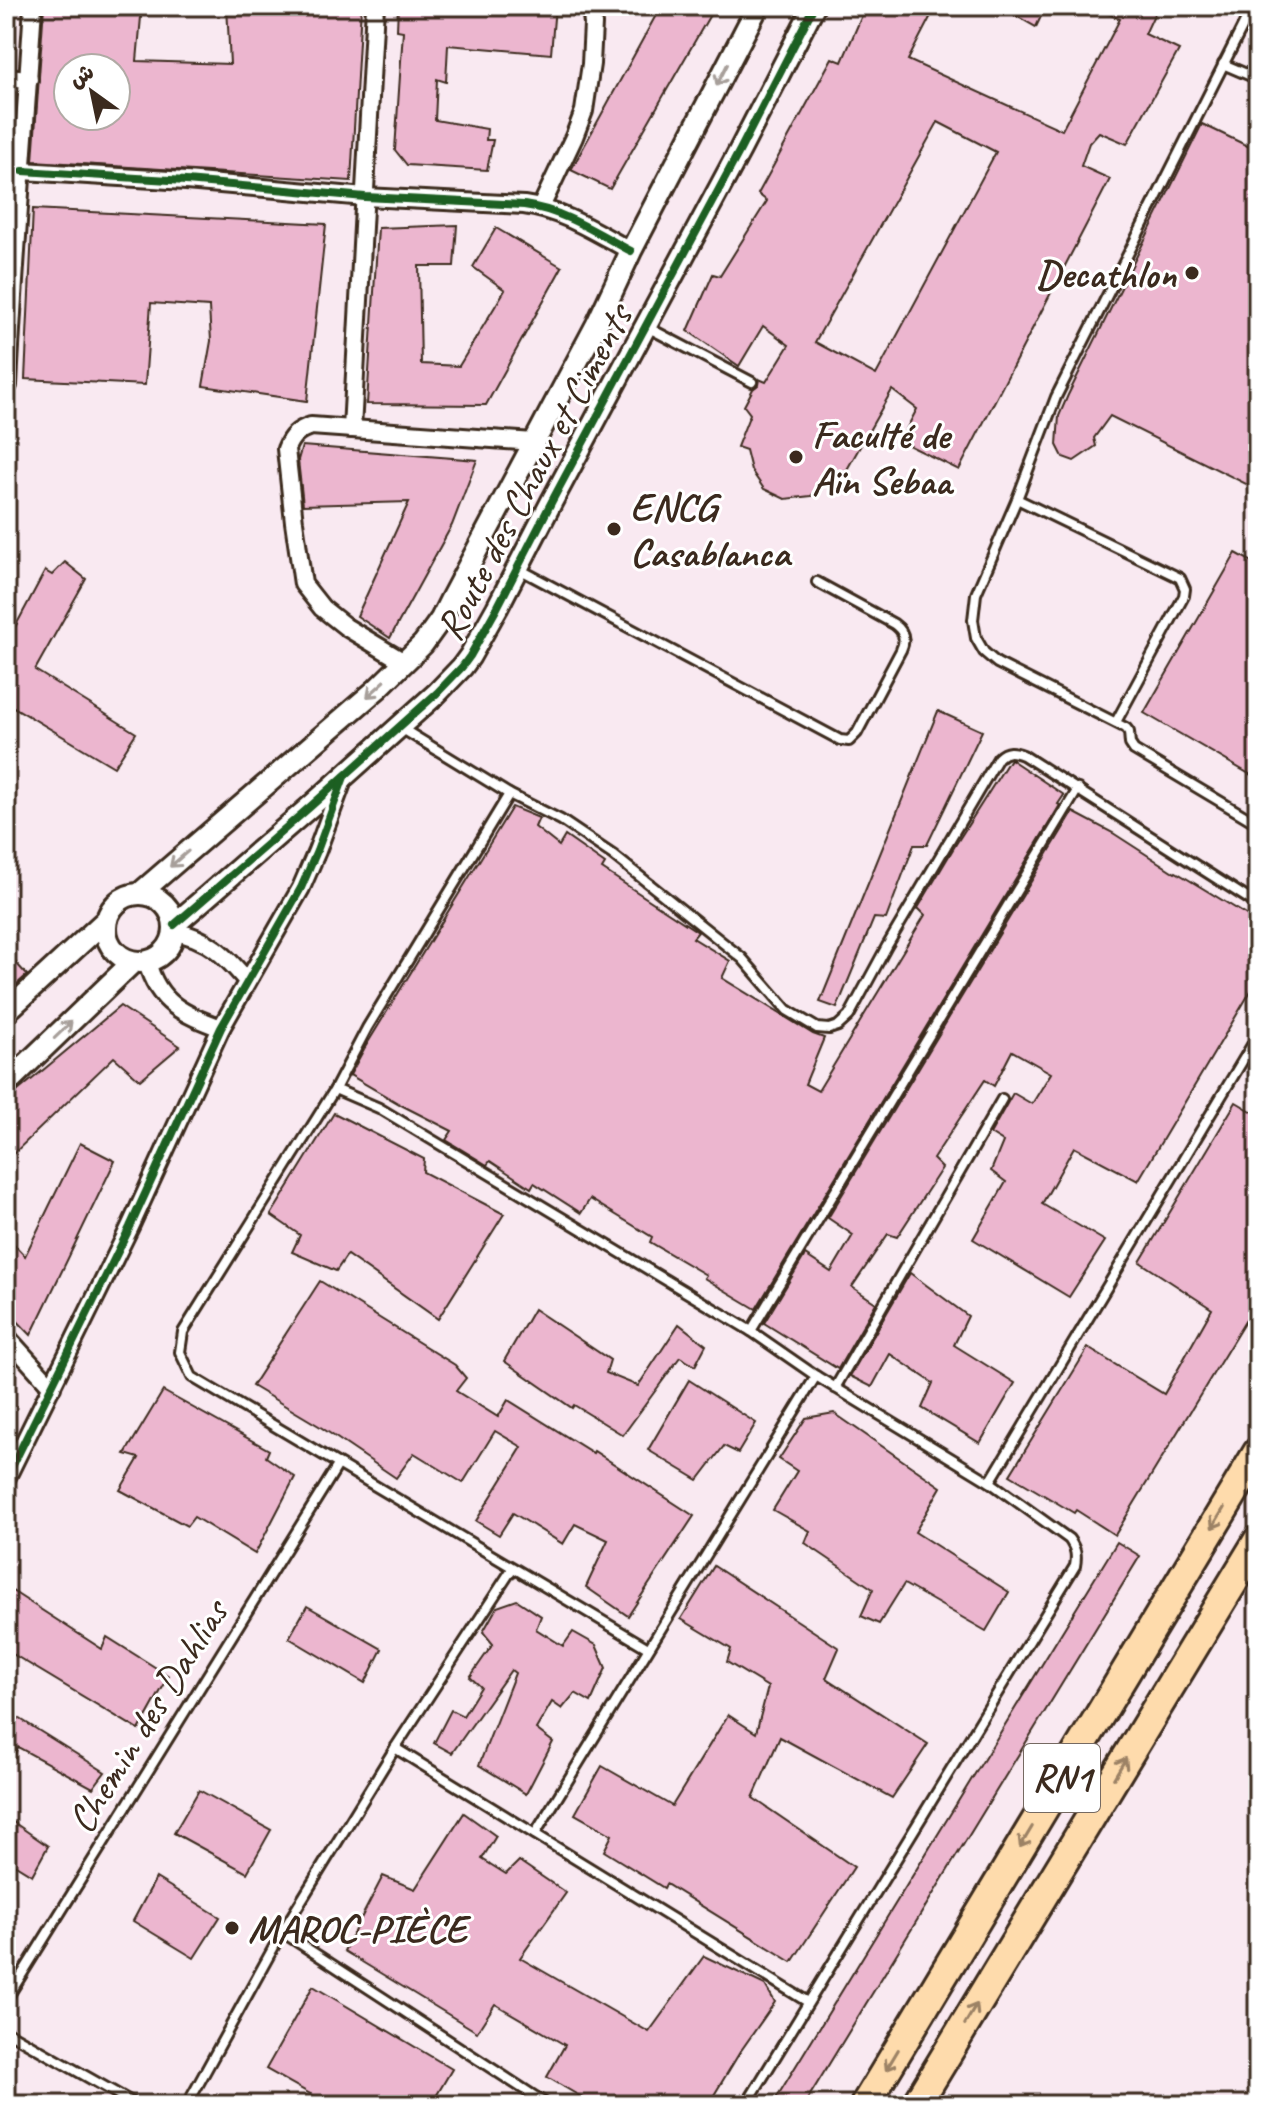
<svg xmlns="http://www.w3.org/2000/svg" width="1264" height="2111" font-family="Caveat,'Playpen Sans Arabic',sans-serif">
  <rect width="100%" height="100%" fill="#f9e9f1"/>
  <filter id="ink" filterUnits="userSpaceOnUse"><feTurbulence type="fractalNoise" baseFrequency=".0125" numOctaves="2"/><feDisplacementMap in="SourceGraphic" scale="16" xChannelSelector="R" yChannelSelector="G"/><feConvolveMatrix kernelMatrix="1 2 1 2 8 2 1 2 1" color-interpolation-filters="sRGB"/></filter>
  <g filter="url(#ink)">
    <g fill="#ecb6cf" stroke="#3b2a1e" stroke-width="2" fill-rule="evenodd">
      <path d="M44,6H142L137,61L230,64L227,6H361L351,181L33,161ZM68,68H116V116H68Z"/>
      <polygon points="398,6 555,6 551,54 448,45 446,82 437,79 435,120 487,129 486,140 493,140 487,170 407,165 395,150 403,31 397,30"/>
      <polygon points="661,6 715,6 610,189 571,170"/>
      <path d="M866,6H936L908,60L1062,130L1120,19L1091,6H1158L1145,34L1179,50L1127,144L1099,132L1089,143L1081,166L1110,179L959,470L900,441L917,409L892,390L836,489L826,481L811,496L785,499L764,489L751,470L746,450L737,447L750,414L744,406L753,389L758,385L759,379L766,382L789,345L763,326L739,366L688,331L713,274L720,276L767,201L758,194L832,58L842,62ZM938,122L996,152L876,375L815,342Z"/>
      <polygon points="999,6 1046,6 1036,27"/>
      <polygon points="1202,124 1258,151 1258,490 1110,416 1094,438 1096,446 1074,461 1063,457 1057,445 1059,416 1068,395"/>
      <polygon points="33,209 326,224 307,401 203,386 211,341 209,307 151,303 145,385 25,379"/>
      <polygon points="457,225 454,266 419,266 421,364 459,366 505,290 473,267 496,228 562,267 486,405 367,404 378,228"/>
      <polygon points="302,446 477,460 452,525 390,638 357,616 409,502 303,505 298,460"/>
      <polygon points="1236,553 1258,565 1258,779 1144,713"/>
      <polygon points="65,562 86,579 35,670 136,733 114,767 7,703 12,691 6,678 6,644 45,571 52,575"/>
      <polygon points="938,711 982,731 927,845 914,845 886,919 874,918 837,1008 820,1002"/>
      <polygon points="1010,759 1064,795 1058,804 1060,805 756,1309 704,1278 706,1275 650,1242 652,1237 590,1199 581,1213 534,1183 531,1188 490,1161 487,1165 446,1140 452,1131 403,1106 350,1075 364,1049 512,807 539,818 535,827 559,846 565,836 605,864 602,869 698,932 693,938 730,961 722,978 813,1034 824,1038 805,1084 818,1091 925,915 918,908 956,844"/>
      <polygon points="1073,812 1113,833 1175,873 1176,872 1258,922 1258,979 1138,1181 1074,1147 1042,1204 1105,1241 1069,1297 973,1239 1006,1182 991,1171 1003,1142 990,1134 1013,1093 1032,1104 1051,1073 1012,1051 994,1086 985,1080 933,1159 942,1168 897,1237 888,1234 852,1287 876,1303 838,1369 764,1323 805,1255 831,1272 853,1235 828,1218"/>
      <polygon points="6,952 27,975 6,994"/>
      <polygon points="120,1006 180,1046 140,1080 114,1057 6,1161 6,1101"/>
      <polygon points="1236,1102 1258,1115 1258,1300 1115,1535 1076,1510 1074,1513 1010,1475 1088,1348 1164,1394 1212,1309 1140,1262"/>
      <polygon points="334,1113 424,1159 423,1172 504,1214 438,1319 347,1255 336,1271 292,1252 300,1235 271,1215"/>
      <polygon points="80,1143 115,1161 31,1335 6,1309 6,1236 25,1256"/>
      <polygon points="910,1273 968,1316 954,1345 1015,1383 980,1443 922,1408 933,1383 890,1354 872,1387 850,1376"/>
      <polygon points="320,1281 455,1365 466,1378 456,1391 498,1417 508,1400 593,1453 594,1451 694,1516 628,1616 586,1587 608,1540 575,1524 563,1544 513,1513 499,1535 476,1521 522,1447 495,1431 463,1483 414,1453 396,1478 319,1426 252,1386"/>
      <polygon points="534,1309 610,1360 606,1373 638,1386 679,1324 706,1345 695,1366 680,1357 623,1435 574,1405 572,1408 504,1361"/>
      <polygon points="689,1380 756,1423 738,1453 724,1446 698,1480 648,1450"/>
      <polygon points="163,1391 269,1450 266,1457 295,1477 255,1554 194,1517 187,1526 120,1490 139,1458 125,1454"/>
      <polygon points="834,1413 941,1487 915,1532 1009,1592 986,1631 904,1584 879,1624 861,1616 873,1589 805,1543 810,1531 773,1510 797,1471 779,1459 806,1418"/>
      <polygon points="1117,1542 1140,1556 804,2105 772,2105"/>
      <polygon points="714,1566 839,1648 826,1678 928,1744 892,1798 780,1737 753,1798 854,1867 792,1962 666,1884 664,1888 604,1851 612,1835 575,1814 602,1766 672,1806 728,1715 756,1733 768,1687 727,1662 731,1649 681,1619"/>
      <polygon points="6,1587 102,1649 107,1637 169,1676 139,1730 6,1650"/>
      <polygon points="517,1600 541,1616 536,1629 563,1646 573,1632 596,1645 606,1668 591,1702 575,1693 562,1709 552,1702 536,1729 553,1742 526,1794 479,1765 515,1673 511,1670 452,1753 434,1743 451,1710 463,1716 481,1687 470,1677 493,1644 483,1632 497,1607"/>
      <polygon points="307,1606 382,1649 365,1683 289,1638"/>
      <polygon points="6,1710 105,1772 93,1788 18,1747 6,1771"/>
      <polygon points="199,1790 271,1830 247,1873 174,1833"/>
      <polygon points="464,1813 496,1836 482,1859 506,1874 519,1861 566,1893 520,1958 649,2032 704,1956 765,1985 775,2002 740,2052 708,2105 595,2105 547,2077 565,2045 495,2004 477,2032 344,1951 383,1876 415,1889"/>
      <polygon points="6,1817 48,1846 32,1875 6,1859"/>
      <polygon points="156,1878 220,1917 194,1958 133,1921"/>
      <polygon points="313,1986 452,2069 431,2105 330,2105 266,2069"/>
    </g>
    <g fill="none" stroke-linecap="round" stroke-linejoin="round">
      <g stroke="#3b2a1e" stroke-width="14">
        <g id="service">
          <polyline points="1253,6 1056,397 1017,499 976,594 973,620 976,638 984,652 997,663 1126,728 1129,732 1130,744 1134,750 1258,824"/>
          <polyline points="1223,64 1258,79"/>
          <polyline points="647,327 752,382"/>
          <polyline points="1017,499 1180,578 1185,589 1184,596 1116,722"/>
          <path d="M519,569L840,740L849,741L857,733L901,650C906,639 904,631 894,624L817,582"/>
          <polyline points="401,728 509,794 367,1028 335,1089 183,1332 180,1352 192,1377 648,1648"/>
          <path d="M509,794L561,820L613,855L742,958L787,1010L817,1028L829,1029L838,1026L849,1016L887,946L998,758C1006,750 1013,751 1023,755L1258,905"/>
          <path d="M335,1089L379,1108L751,1331L816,1376L990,1482L1069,1539C1076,1549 1077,1555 1075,1566L746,2105"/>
          <polyline points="751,1331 1078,789"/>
          <polyline points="835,1388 1002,1099"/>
          <polyline points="990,1482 1258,1035"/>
          <polyline points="395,1748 808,2002"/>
          <polyline points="535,1834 816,1376"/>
          <polyline points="282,1932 548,2105"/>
          <polyline points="6,2000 338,1465"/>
          <polyline points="6,2031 137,2105"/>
          <polyline points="187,2105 282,1932 395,1748 512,1569"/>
        </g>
      </g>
      <g stroke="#3b2a1e" stroke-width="22">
        <g id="minor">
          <polyline points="6,77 29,79"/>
          <path d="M23,171L186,181L365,197L524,205C563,210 597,233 631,251"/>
          <polyline points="541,207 574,137 584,111 591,64 593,24 591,6"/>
          <path d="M8,385C14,259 25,133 33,6"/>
          <polyline points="352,429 375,6"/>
          <path d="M404,662L346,627L322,608L303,584L294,522L286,449C291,436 298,430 311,426L534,442"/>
          <path d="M174,932C208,937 226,956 247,981"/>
          <path d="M147,962C158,1004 184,1014 221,1028"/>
          <polyline points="6,1336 52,1387"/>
          <polyline points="6,1479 130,1227 221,1028 301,888 317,851 345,775"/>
        </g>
      </g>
      <g stroke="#3b2a1e" stroke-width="26">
        <g id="tertiary">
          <circle cx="140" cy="928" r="34"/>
          <polyline points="139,894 377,689 423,644 441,619 451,599 597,324 631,251 758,6"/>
          <polyline points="174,925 311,806 437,693 462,667 470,656 497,608 552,501 740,150 814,6"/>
          <polyline points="6,1012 107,919"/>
          <polyline points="6,1084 133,962"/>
        </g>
      </g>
      <g stroke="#3b2a1e" stroke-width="34">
        <g id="trunk">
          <polyline points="865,2105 1258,1452"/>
          <polyline points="916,2105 1258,1541"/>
        </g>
      </g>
      <use href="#service" stroke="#fff" stroke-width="8"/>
      <use href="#minor" stroke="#fff" stroke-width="16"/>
      <use href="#tertiary" stroke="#fff" stroke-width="20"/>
      <use href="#trunk" stroke="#fedbac" stroke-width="28"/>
      <g stroke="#fff" stroke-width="13">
        <g id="cycleway">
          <path d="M23,171L186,181L365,197L524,205C563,210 597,233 631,251"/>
          <polyline points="174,925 311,806 437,693 462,667 470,656 497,608 552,501 740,150 814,6"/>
          <polyline points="6,1479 130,1227 221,1028 301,888 317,851 344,777"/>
        </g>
      </g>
      <use href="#cycleway" stroke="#1b5e20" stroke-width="8"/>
    </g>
    <defs><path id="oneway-shaft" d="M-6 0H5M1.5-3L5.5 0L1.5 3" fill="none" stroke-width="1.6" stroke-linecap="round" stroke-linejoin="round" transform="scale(2)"/></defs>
    <g stroke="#a79f9a">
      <use href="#oneway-shaft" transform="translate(722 75) rotate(117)"/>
      <use href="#oneway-shaft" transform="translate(376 689) rotate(138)"/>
      <use href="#oneway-shaft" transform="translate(179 859) rotate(139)"/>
      <use href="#oneway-shaft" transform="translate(63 1030) rotate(-44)"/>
    </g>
    <g stroke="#9c8265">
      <use href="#oneway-shaft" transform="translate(1218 1518) rotate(121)"/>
      <use href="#oneway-shaft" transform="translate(1120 1768) rotate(-59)"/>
      <use href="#oneway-shaft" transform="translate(1026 1837) rotate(121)"/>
      <use href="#oneway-shaft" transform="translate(971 2014) rotate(-59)"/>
      <use href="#oneway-shaft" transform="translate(892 2060) rotate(121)"/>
    </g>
  </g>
  <g fill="#3b2a1e" stroke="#fff" stroke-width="3">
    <circle cx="1192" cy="273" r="8"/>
    <circle cx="796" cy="457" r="8"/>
    <circle cx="614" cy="529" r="8"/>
    <circle cx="232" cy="1928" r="8"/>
  </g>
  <g text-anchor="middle" stroke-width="6" stroke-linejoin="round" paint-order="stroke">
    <rect fill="#fff" stroke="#766a62" stroke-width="2" x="1024" y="1744" width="76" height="68" rx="6"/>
    <g font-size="38" font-weight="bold" fill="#3b2a1e">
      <text x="1062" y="1791">RN1</text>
    </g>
    <g font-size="40" font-weight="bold" fill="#3b2a1e" stroke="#fff" text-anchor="start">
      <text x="1176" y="287" text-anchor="end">Decathlon</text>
      <text x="812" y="448">Faculté de<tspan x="812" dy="46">Aïn Sebaa</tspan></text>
      <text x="630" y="520">ENCG<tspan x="630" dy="46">Casablanca</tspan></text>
      <text x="248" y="1942">MAROC-PIÈCE</text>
    </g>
    <g font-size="40" fill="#3b2a1e" stroke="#fff">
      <text transform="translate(533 472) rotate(-62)" y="14">Route des Chaux et Ciments</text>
      <text transform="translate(147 1716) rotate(-58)" y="14">Chemin des Dahlias</text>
    </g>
  </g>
  <rect width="1264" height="2111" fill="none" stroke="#fff" stroke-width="32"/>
  <rect x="16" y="16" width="1232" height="2079" fill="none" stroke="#3b2a1e" stroke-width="3" filter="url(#ink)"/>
  <g transform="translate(92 92) rotate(327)"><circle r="38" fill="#ffffff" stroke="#b1aaa5" stroke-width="2"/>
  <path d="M0-6L14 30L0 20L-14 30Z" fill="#3b2a1e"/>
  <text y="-12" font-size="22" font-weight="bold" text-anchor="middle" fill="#3b2a1e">ش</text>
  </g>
</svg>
